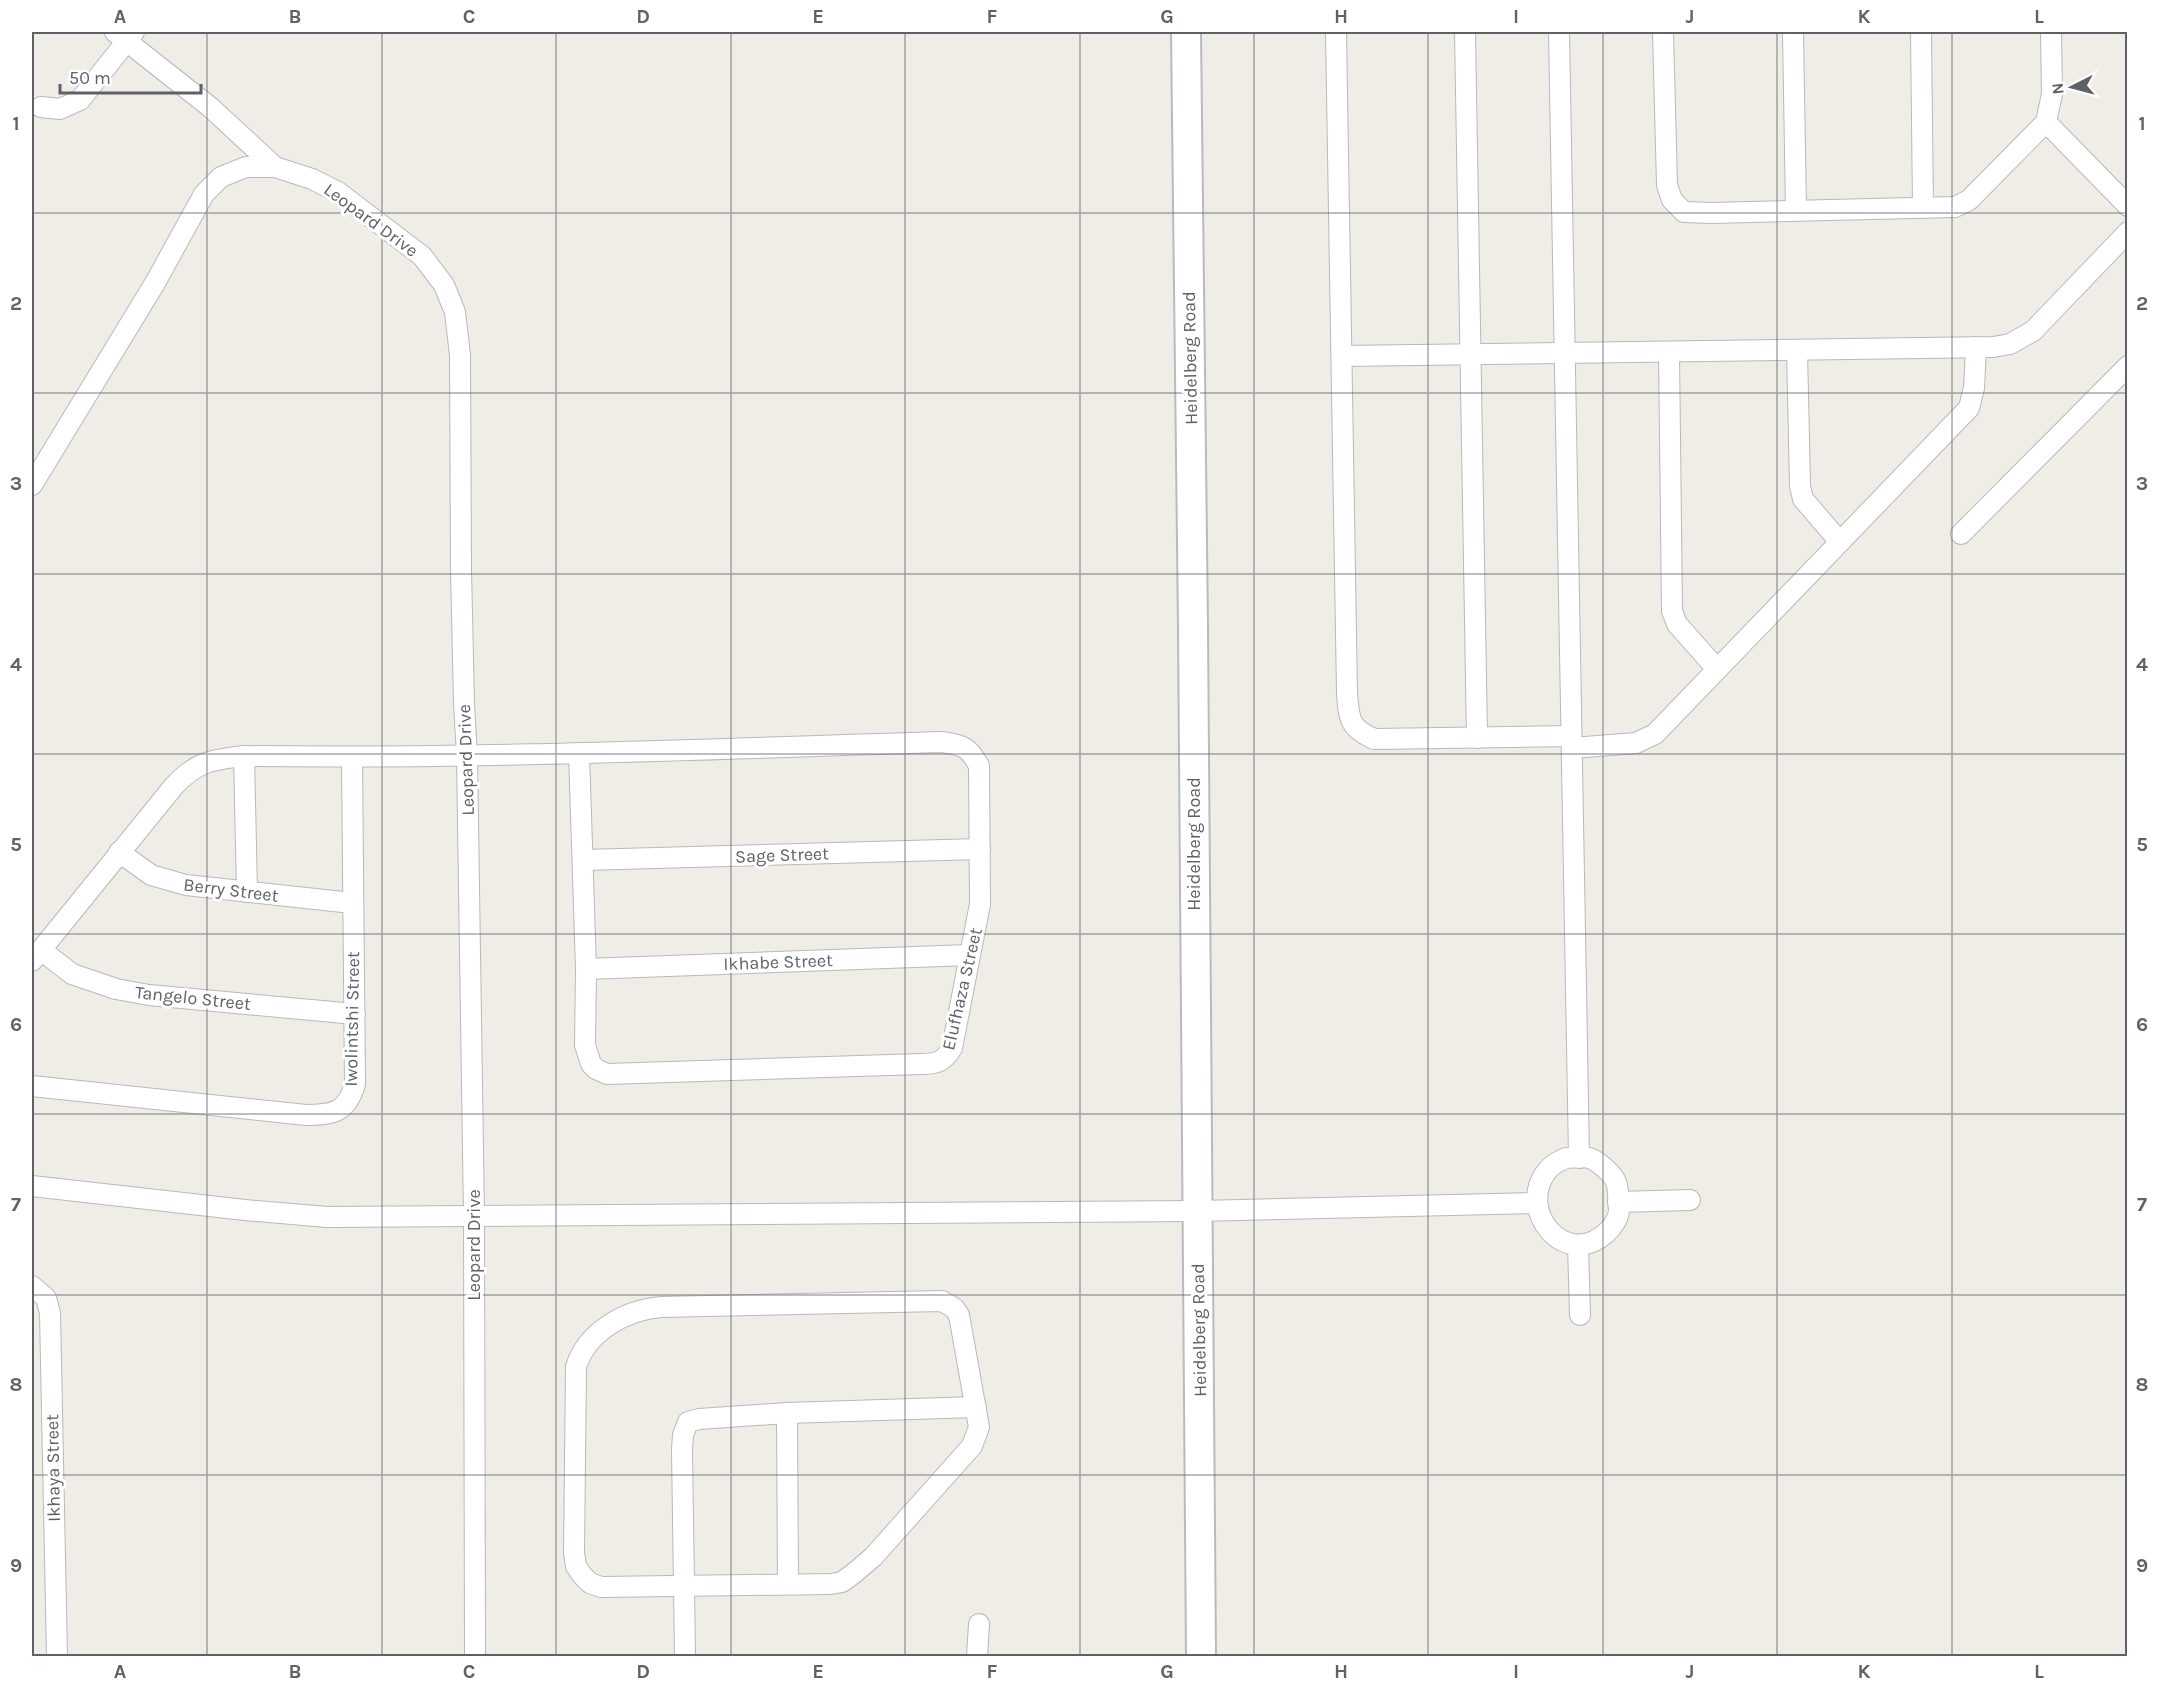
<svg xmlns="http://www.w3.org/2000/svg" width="2159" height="1688" font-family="Karla,sans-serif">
  <rect width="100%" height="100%" fill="#f0ede6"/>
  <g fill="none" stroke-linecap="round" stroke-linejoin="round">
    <g stroke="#b6b9bd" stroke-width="22">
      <g id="street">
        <polyline points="115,32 210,107 275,167 312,179 338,192 422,256 444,285 455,312 460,355 461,569 464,703 467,756 474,1215 475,1656"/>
        <path d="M1336,32L1347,693C1349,719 1349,728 1374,739L1571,736"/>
        <polyline points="1465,32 1477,738"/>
        <polyline points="1559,32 1579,1158"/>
        <polyline points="1663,32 1667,185 1672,200 1684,212 1712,213 1955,207 1969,200 2046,122 2052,94 2051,32"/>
        <polyline points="1793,32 1796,211"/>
        <polyline points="1921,32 1923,208"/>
        <polyline points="41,107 60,109 80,100 134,32"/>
        <polyline points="2046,122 2128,206"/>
        <polyline points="1797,350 1800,486 1803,499 1840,542"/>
        <polyline points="1669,352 1672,611 1677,624 1716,668"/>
        <polyline points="1342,356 1993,347 2010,344 2033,331 2128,232"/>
        <polyline points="32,485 155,283 204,194 221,177 246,167 275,167"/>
        <polyline points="1961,534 2128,366"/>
        <polyline points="1572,748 1636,743 1655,734 1969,408 1974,388 1976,347"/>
        <polyline points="244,756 247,892"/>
        <polyline points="119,852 151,875 186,885 352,903"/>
        <polyline points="584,860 980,849"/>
        <polyline points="41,950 72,974 116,989 149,995 355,1014"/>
        <path d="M32,961L174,786C197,761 212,760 244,756C477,759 709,749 942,742C963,745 969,747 979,766L980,904L952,1048C944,1061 938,1064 922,1064L607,1074L596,1069L591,1064L585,1045L586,969L579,753"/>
        <polyline points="586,969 970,955"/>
        <path d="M32,1086L306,1115C334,1115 347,1112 355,1084L352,758"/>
        <path d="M1566,1158C1573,1158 1582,1156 1589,1158C1597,1160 1613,1174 1616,1182C1619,1189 1618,1202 1619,1210C1619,1218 1612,1228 1606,1233C1565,1270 1516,1210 1547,1171C1551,1165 1559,1161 1566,1158Z"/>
        <polyline points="32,1186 245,1210 327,1217 1198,1211 1537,1203"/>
        <polyline points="1618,1202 1690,1200"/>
        <polyline points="1578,1245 1580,1315"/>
        <polyline points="32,1286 46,1298 50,1313 57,1656"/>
        <path d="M942,1301L954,1308L959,1315L979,1427L972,1446L873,1557L853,1574L842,1582L831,1584L601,1587L590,1583L582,1575L576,1566L574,1553L576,1367C587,1331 626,1310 661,1307Z"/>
        <polyline points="787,1413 788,1583"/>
        <polyline points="685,1656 682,1449 683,1435 688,1422 699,1419 787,1413 976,1407"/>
        <polyline points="977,1656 979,1624"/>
      </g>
    </g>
    <g stroke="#b7bbc0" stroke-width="32">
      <polyline id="secondary" points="1186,32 1193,627 1201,1656"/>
    </g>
    <use href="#street" stroke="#fff" stroke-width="20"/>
    <use href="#secondary" stroke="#fff" stroke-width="28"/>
  </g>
  <path fill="none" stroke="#5d6266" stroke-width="1.5" stroke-opacity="0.55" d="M207,32V1656M382,32V1656M556,32V1656M731,32V1656M905,32V1656M1080,32V1656M1254,32V1656M1428,32V1656M1603,32V1656M1777,32V1656M1952,32V1656M32,213H2128M32,393H2128M32,574H2128M32,754H2128M32,934H2128M32,1114H2128M32,1295H2128M32,1475H2128"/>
  <g text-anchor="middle" stroke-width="6" stroke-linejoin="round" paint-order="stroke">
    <g font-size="18" fill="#5d6266" stroke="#fff">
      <text transform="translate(371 220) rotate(36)" y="6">Leopard Drive</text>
      <text transform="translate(1190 358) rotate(-91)" y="6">Heidelberg Road</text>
      <text transform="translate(466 760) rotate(-92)" y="6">Leopard Drive</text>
      <text transform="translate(1194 844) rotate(-90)" y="6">Heidelberg Road</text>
      <text transform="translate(782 855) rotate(-2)" y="6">Sage Street</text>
      <text transform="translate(231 890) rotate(7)" y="6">Berry Street</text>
      <text transform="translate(778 962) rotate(-2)" y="6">Ikhabe Street</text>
      <text transform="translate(962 989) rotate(-77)" y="6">Elufhaza Street</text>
      <text transform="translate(193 998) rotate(6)" y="6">Tangelo Street</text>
      <text transform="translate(352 1019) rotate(-89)" y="6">Iwolintshi Street</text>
      <text transform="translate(474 1245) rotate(-90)" y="6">Leopard Drive</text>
      <text transform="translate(1199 1330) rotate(-91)" y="6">Heidelberg Road</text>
      <text transform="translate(53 1468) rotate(-91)" y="6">Ikhaya Street</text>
    </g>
  </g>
  <rect width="2159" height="1688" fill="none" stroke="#ffffff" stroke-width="66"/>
  <g transform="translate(2072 87) rotate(264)" stroke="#ffffff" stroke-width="4.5" paint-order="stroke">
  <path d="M0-4.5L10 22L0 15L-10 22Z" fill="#5d6266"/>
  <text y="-9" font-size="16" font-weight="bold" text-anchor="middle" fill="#5d6266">N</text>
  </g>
  <path d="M60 84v9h141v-9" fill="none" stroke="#5d6266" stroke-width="3"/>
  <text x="69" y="84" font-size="18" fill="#5d6266" stroke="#ffffff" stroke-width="4.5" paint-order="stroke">50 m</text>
  <rect x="33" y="33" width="2093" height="1622" fill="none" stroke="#5d6266" stroke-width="2"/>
  <g font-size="20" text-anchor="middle" font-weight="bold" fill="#5d6266">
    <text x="120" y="23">A</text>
    <text x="295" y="23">B</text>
    <text x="469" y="23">C</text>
    <text x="643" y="23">D</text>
    <text x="818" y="23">E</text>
    <text x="992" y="23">F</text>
    <text x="1167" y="23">G</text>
    <text x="1341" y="23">H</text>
    <text x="1516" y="23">I</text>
    <text x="1690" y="23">J</text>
    <text x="1864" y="23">K</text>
    <text x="2039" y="23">L</text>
    <text x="16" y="130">1</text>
    <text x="2142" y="130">1</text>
    <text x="16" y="310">2</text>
    <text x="2142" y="310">2</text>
    <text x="16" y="490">3</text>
    <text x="2142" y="490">3</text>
    <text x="16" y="671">4</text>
    <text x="2142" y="671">4</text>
    <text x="16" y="851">5</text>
    <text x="2142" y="851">5</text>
    <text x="16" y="1031">6</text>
    <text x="2142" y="1031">6</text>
    <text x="16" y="1211">7</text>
    <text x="2142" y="1211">7</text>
    <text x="16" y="1391">8</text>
    <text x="2142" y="1391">8</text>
    <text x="16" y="1572">9</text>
    <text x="2142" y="1572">9</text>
    <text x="120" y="1678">A</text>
    <text x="295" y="1678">B</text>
    <text x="469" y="1678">C</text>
    <text x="643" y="1678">D</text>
    <text x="818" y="1678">E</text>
    <text x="992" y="1678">F</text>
    <text x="1167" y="1678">G</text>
    <text x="1341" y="1678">H</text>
    <text x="1516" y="1678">I</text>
    <text x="1690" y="1678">J</text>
    <text x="1864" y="1678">K</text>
    <text x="2039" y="1678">L</text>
  </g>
</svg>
